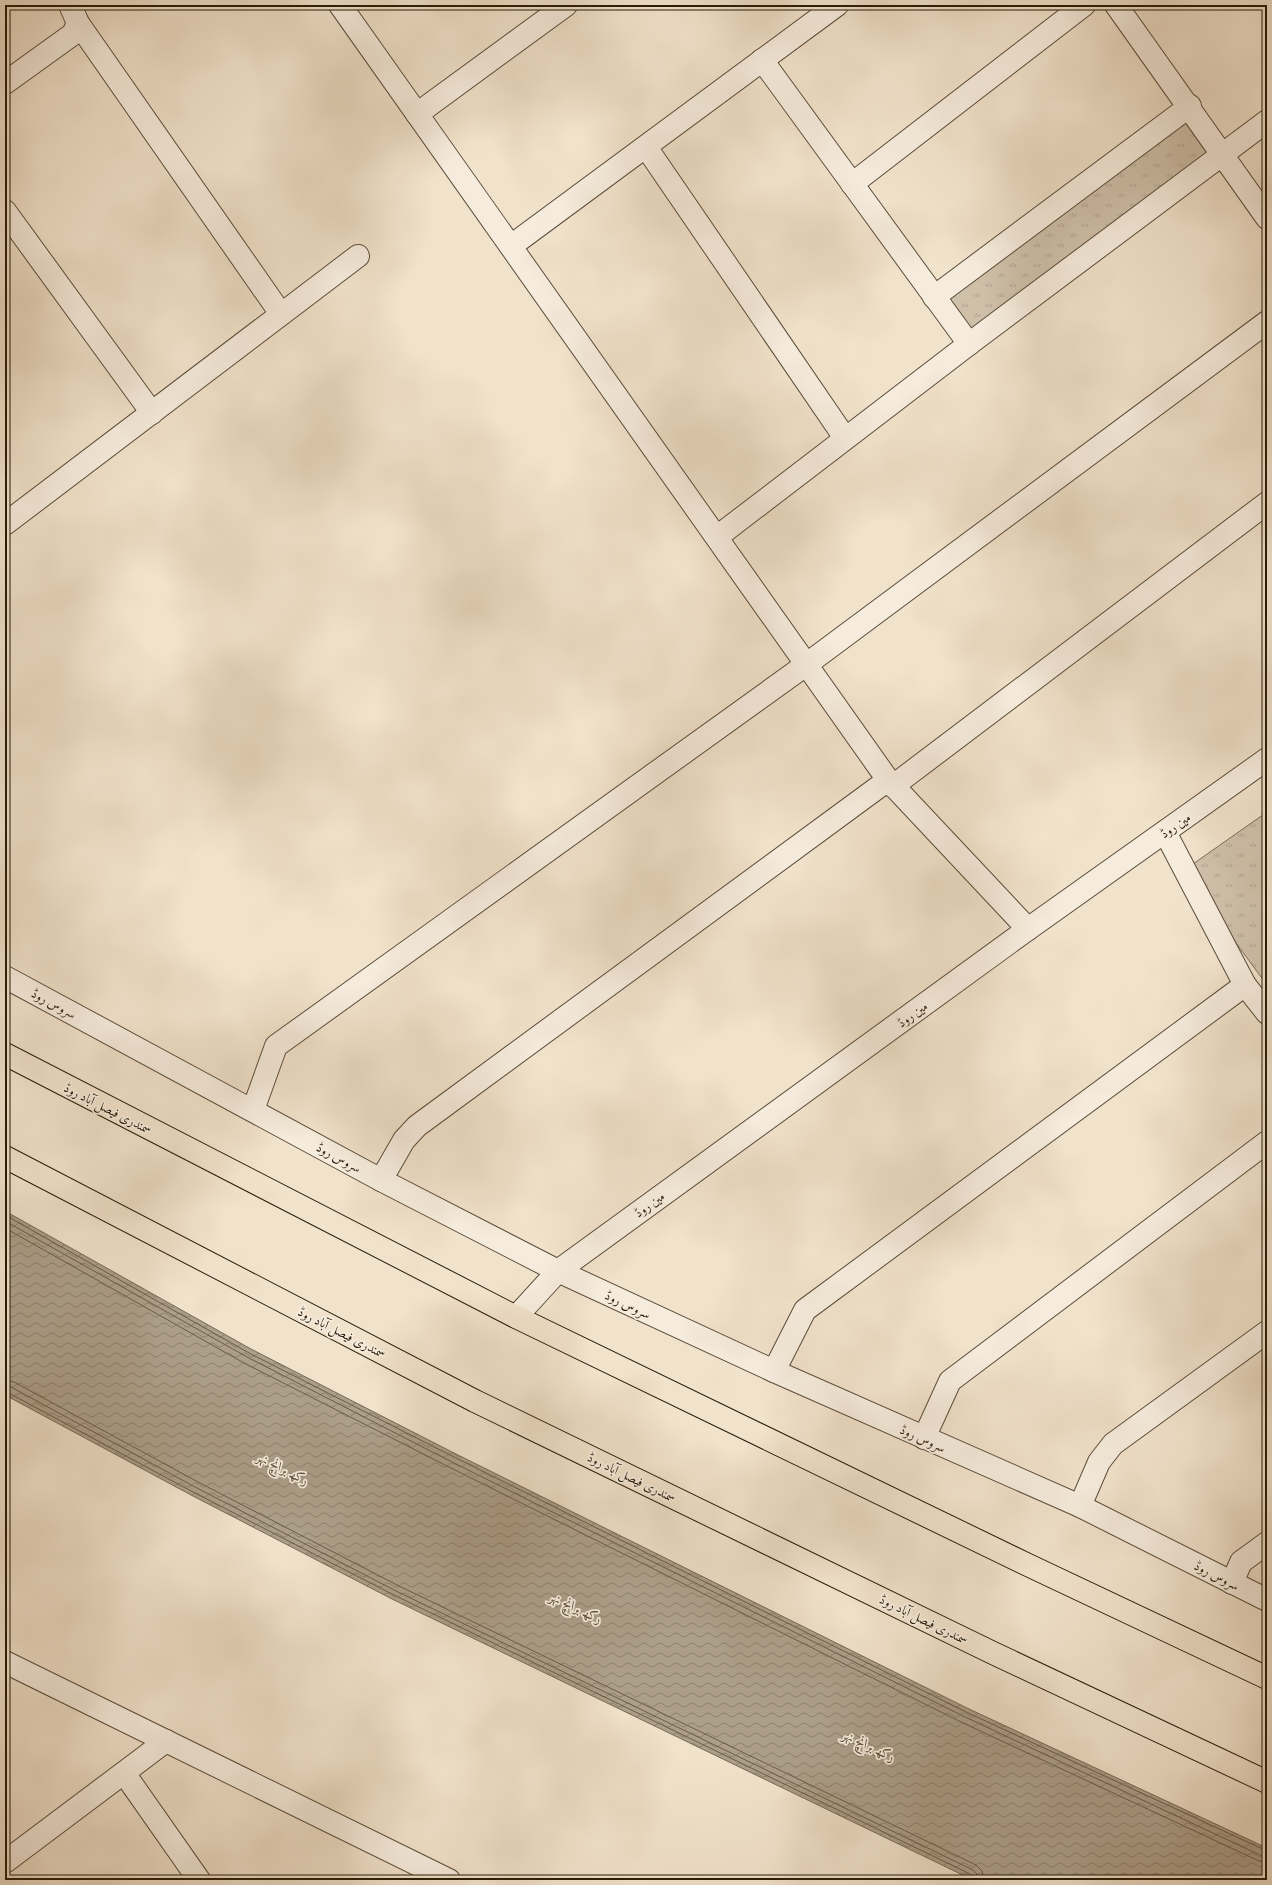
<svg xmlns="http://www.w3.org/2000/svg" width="1272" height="1885" font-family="'Libre Bodoni',Amiri,serif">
  <defs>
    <pattern id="park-tufts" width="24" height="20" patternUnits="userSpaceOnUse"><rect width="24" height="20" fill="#cfc0aa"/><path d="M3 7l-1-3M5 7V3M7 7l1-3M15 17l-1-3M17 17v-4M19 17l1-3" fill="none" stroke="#b2a491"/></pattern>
    <pattern id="water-waves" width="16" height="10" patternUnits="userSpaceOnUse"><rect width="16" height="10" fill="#ac9e89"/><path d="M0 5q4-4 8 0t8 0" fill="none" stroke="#8c806e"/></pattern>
  </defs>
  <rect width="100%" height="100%" fill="#f1e2cb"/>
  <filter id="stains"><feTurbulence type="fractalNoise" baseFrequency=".005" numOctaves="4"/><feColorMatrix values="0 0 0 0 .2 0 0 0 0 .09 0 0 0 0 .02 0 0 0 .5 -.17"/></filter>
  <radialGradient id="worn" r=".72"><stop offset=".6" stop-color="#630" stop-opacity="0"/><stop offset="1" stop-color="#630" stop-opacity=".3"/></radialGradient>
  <g fill="url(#park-tufts)" stroke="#7b6e5a">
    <polygon points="1185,122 1210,157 971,335 947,298"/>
    <polygon points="1267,812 1267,985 1183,871"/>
  </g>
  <polygon fill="url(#water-waves)" stroke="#776a56" points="5,1211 251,1349 452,1452 967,1708 1267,1848 1267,1880 973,1880 392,1599 191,1495 5,1395"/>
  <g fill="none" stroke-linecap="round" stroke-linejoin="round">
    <g stroke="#6a5c49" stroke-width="1">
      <polyline points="5,1215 249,1353 450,1455 966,1712 1267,1851"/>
      <polyline points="5,1221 247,1357 448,1460 963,1716 1262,1856 1267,1856"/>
      <polyline points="5,1228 244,1363 445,1465 961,1722 1259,1861 1267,1862"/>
      <polyline points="5,1380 14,1382 198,1482 399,1586 976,1865 982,1871 984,1880"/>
      <polyline points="5,1386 11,1387 195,1487 396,1591 973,1870 977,1874 978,1880"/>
      <polyline points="5,1391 193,1492 394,1595 970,1874 973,1880"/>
    </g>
    <g stroke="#5a4d3a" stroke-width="24">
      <g id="minor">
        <polyline points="70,5 78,23 281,314"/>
        <polyline points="340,5 888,780 1028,929"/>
        <polyline points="1116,5 1267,218"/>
        <polyline points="762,60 969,344"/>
        <polyline points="5,83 73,34 78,23"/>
        <polyline points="417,114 566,5"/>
        <polyline points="646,147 845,438"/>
        <polyline points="852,184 1084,5"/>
        <polyline points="5,211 152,413"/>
        <polyline points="511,246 837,5"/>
        <polyline points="934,297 1190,106"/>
        <polyline points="5,524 358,256"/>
        <polyline points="717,537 969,344 1267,121"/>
        <polyline points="893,786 1267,503"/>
        <polyline points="1165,832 1245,985 1267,1013"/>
        <polyline points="5,977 381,1180 558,1271 774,1371 1080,1506 1267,1600"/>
        <polyline points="253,1110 276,1046 807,664 1267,322"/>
        <polyline points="381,1180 404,1140 417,1126 888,780"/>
        <polyline points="774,1371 805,1310 1245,985"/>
        <polyline points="924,1438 950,1381 1267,1142"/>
        <polyline points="1080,1506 1099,1462 1113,1444 1267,1332"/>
        <polyline points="1232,1583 1241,1562 1267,1543"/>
        <polyline points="5,1662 449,1880"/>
        <polyline points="124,1773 199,1880"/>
        <polyline points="5,1862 166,1741"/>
      </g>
    </g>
    <g stroke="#5a4d3a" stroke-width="24">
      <polyline id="tertiary" points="516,1317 558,1271 1028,929 1267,759"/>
    </g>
    <g stroke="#271b09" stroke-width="24">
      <g id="primary">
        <polyline points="5,1054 516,1317 1028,1565 1267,1678"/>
        <polyline points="5,1157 475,1401 993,1653 1267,1782"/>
      </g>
    </g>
    <use href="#minor" stroke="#f6ecdd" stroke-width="22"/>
    <use href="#tertiary" stroke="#f6ecdd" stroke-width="22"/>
    <use href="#primary" stroke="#f1e2cb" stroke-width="22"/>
  </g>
  <g text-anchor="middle" stroke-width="3.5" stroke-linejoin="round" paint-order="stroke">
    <g font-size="13" fill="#271b09" stroke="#f6ecdd">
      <text transform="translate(1175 825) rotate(-35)" y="5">مین روڈ</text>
      <text transform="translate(54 1003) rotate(28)" y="5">سروس روڈ</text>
      <text transform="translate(912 1014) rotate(-36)" y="5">مین روڈ</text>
      <text transform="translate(108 1108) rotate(27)" y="5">سمندری فیصل آباد روڈ</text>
      <text transform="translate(339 1157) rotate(28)" y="5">سروس روڈ</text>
      <text transform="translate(649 1204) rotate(-36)" y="5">مین روڈ</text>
      <text transform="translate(628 1304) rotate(25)" y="5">سروس روڈ</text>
      <text transform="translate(342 1332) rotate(27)" y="5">سمندری فیصل آباد روڈ</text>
      <text transform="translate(923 1438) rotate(24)" y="5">سروس روڈ</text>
      <text transform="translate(632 1477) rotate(26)" y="5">سمندری فیصل آباد روڈ</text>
      <text transform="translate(1217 1575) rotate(27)" y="5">سروس روڈ</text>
      <text transform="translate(924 1619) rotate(26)" y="5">سمندری فیصل آباد روڈ</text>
    </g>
    <g font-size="14" font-style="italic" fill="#5c4f3c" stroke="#f6ecdd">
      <text transform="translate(283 1468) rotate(27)" y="5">رکھ برانچ نہر</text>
      <text transform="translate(576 1607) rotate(25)" y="5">رکھ برانچ نہر</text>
      <text transform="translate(869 1745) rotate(25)" y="5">رکھ برانچ نہر</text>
    </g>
  </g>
  <rect width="1272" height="1885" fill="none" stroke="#f1e2cb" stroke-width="20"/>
  <rect x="6" y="6" width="1260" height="1873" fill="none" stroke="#271b09" stroke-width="2"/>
  <rect x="10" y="10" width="1252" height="1865" fill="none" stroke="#271b09"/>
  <rect width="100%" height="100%" filter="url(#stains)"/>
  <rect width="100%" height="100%" fill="url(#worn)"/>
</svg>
